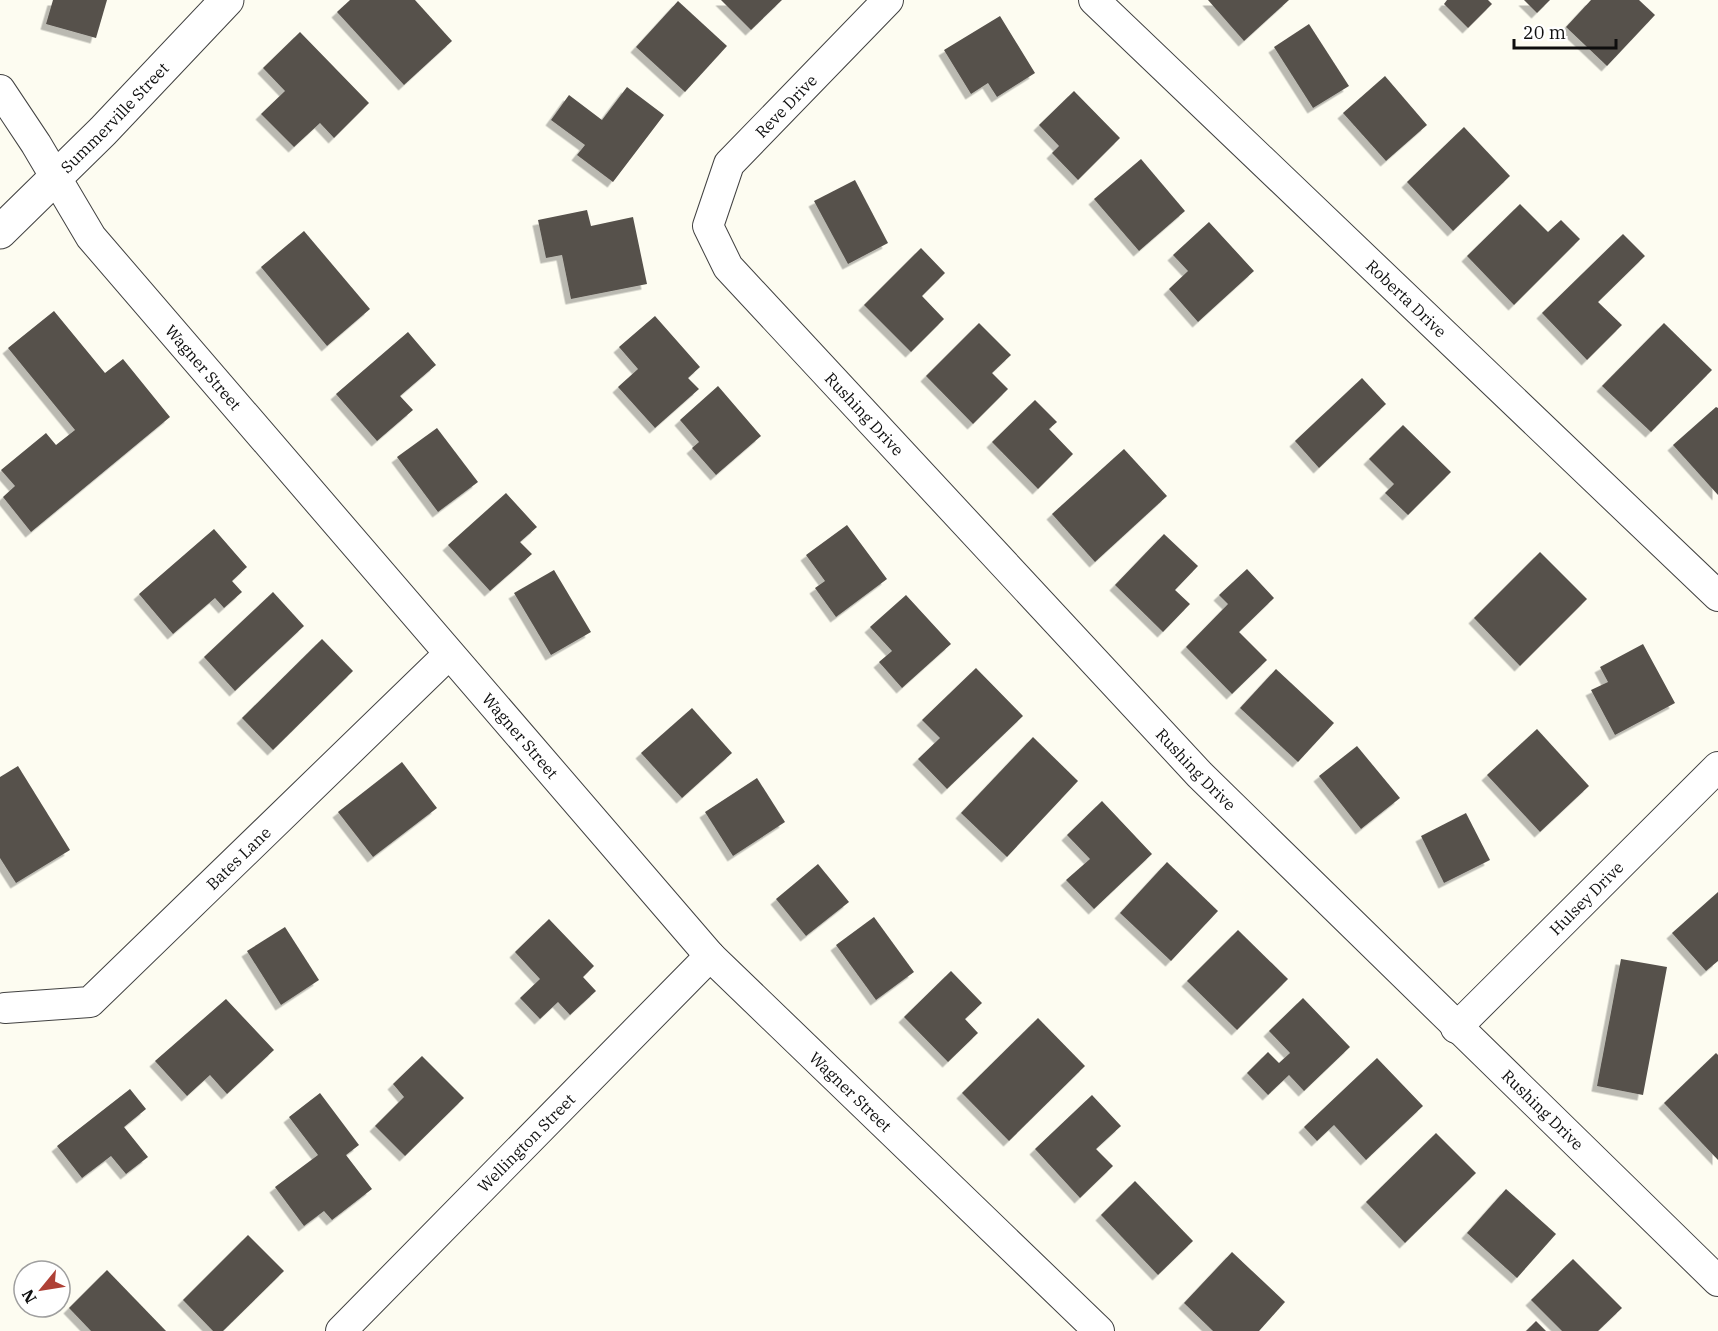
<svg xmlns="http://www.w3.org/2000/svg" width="1718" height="1331" font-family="'IBM Plex Serif',serif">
  <defs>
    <filter id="shadow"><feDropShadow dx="-5.5" dy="5.5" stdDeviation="0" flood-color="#0004"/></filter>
  </defs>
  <rect width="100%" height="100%" fill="#fdfcf1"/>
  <g fill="#56514c" filter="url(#shadow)">
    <polygon points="53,0 107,0 96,38 46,24"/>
    <polygon points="350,0 415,0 452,41 404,85 337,12"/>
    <polygon points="721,0 782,0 751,30"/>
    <polygon points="1208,0 1289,0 1244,41"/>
    <polygon points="1447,0 1488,0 1492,4 1468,28 1444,4"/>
    <polygon points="1524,0 1550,0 1537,13"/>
    <polygon points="1591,0 1639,0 1655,15 1607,66 1566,27"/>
    <polygon points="678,1 727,46 685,92 636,47"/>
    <polygon points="1000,16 1035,73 997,97 988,83 971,94 944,50"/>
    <polygon points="1309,24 1349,86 1313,108 1274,47"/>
    <polygon points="300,32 369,103 334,138 320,123 294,147 261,114 285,91 263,68"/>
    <polygon points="1385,76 1427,125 1386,161 1343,113"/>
    <polygon points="627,87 664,115 613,182 577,155 585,145 551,120 569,95 602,120"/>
    <polygon points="1074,91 1120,138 1078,180 1052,153 1059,146 1039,125"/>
    <polygon points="1464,127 1510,176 1453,231 1407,182"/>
    <polygon points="1141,159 1185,211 1139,251 1094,199"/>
    <polygon points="855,180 888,243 848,264 814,201"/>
    <polygon points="1520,204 1548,232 1561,220 1580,239 1514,305 1467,256"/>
    <polygon points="587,210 591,226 633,217 647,284 571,299 562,255 546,258 538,220"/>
    <polygon points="1209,222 1254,271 1198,322 1169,289 1188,271 1173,255"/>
    <polygon points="304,231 370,309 327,346 261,267"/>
    <polygon points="1623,234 1645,256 1598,302 1622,325 1587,360 1542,313"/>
    <polygon points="921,248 945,273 922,296 944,319 911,352 864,305"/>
    <polygon points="54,311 105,373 123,359 170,417 31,532 3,497 15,486 1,470 46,433 56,445 75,430 8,348"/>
    <polygon points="655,316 700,367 688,378 699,389 655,428 618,387 638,369 619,347"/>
    <polygon points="979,323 1011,355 992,373 1008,389 973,424 926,376"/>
    <polygon points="1664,323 1712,370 1651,432 1602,386"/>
    <polygon points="408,332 436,365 400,396 413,410 377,441 336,394"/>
    <polygon points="1362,378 1386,404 1319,468 1295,441"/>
    <polygon points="718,386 761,436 716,475 692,448 699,442 680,420"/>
    <polygon points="1035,400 1057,422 1049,429 1073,454 1038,489 992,442"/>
    <polygon points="1716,407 1718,408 1718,495 1673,445"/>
    <polygon points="1403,425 1451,472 1408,515 1385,493 1394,484 1369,459"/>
    <polygon points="437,428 478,482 438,512 397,457"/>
    <polygon points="1124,449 1167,496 1095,562 1052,514"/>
    <polygon points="506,493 537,527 520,542 532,554 490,591 448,545"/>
    <polygon points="847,525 887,579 836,617 815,588 825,581 806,555"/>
    <polygon points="214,529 247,567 232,581 242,592 224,608 215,598 173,634 139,594"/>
    <polygon points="1164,534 1198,566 1175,590 1190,604 1163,632 1115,585"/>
    <polygon points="1540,552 1587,599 1520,666 1474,618"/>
    <polygon points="1247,569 1274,598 1239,632 1267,660 1232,694 1186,647 1228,604 1219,595"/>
    <polygon points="554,570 591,632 551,655 514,593"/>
    <polygon points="273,592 304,626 235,691 204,657"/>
    <polygon points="906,595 951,644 902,688 879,662 892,651 870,627"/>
    <polygon points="322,639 353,671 273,750 242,718"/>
    <polygon points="1643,644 1675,703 1615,735 1591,690 1608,682 1600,667"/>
    <polygon points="976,668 1023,716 947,789 918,759 940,738 922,720"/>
    <polygon points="1276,669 1334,723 1298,762 1240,708"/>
    <polygon points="692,708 732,753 682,798 641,753"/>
    <polygon points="1537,729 1589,786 1540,832 1487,775"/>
    <polygon points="1033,737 1078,781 1007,857 961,813"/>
    <polygon points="1357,746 1400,798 1361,829 1319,776"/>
    <polygon points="402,762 437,808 373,857 338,812"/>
    <polygon points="18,766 70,850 16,883 0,858 0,777"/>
    <polygon points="757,778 785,822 733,856 705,812"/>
    <polygon points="1102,801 1152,854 1094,909 1066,880 1090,859 1067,835"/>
    <polygon points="1466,813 1490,860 1444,883 1421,836"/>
    <polygon points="1167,862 1218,911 1171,961 1120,913"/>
    <polygon points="818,864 849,902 806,936 776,899"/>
    <polygon points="1718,892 1718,961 1706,971 1672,933"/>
    <polygon points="874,917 914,972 876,1000 836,945"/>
    <polygon points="549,919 594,966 583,977 596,991 570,1015 558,1002 540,1019 520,998 540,979 515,952"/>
    <polygon points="285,927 319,980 281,1005 247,951"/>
    <polygon points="1238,930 1288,979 1237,1030 1187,981"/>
    <polygon points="1621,959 1667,967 1643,1095 1597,1086"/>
    <polygon points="951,971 982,1003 965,1019 978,1033 948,1062 904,1017"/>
    <polygon points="1303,998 1350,1047 1304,1091 1289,1075 1268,1095 1247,1073 1268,1052 1279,1063 1290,1053 1269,1031"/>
    <polygon points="226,999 274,1050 227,1094 210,1075 187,1096 155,1061"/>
    <polygon points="1038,1018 1085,1066 1009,1141 962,1093"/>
    <polygon points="1716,1053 1718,1055 1718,1160 1664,1103"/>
    <polygon points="422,1056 464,1098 405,1156 375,1126 404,1097 393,1084"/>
    <polygon points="1377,1058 1423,1106 1366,1160 1334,1125 1317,1141 1304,1127"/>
    <polygon points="130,1089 146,1109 124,1127 148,1157 126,1174 111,1156 82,1178 57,1146"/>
    <polygon points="320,1093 359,1145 346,1155 372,1189 332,1220 324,1211 304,1226 275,1187 318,1155 289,1117"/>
    <polygon points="1092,1095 1121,1126 1096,1149 1113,1166 1080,1198 1035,1149"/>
    <polygon points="1436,1133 1476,1173 1405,1243 1366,1202"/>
    <polygon points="1135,1181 1193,1241 1158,1275 1101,1215"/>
    <polygon points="1506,1189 1556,1234 1517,1278 1467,1233"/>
    <polygon points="248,1235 284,1271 223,1331 213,1331 183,1300"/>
    <polygon points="1232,1252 1285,1302 1259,1331 1213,1331 1184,1303"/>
    <polygon points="1573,1259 1622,1308 1598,1331 1562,1331 1531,1300"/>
    <polygon points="107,1270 166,1331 91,1331 69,1308"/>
    <polygon points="1536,1321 1546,1331 1526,1331"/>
  </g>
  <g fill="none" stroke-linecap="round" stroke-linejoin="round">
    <g stroke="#414141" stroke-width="32">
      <g id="minor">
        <path id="s1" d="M888,0L729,164L708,226L728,267L1200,775L1718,1281"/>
        <path id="s2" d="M1094,0L1718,596"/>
        <path id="s3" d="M0,90L36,144L91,237L710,956L1099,1331"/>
        <path id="s4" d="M5,1008L90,1002L449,654"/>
        <path id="s5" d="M1456,1028L1718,767"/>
        <path id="s6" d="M341,1331L710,956"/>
      </g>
    </g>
    <g stroke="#414141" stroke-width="35">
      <g id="tertiary">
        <path id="s7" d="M0,232L103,131L227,0"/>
      </g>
    </g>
    <use href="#minor" stroke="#fff" stroke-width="30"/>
    <use href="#tertiary" stroke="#fff" stroke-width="33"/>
  </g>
  <g text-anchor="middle" stroke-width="6" stroke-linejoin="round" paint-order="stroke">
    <g font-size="16" fill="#0e0e0e" stroke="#fff">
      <text transform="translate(786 106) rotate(-46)" y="6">Reve Drive</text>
      <text dy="6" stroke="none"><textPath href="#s7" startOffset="162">Summerville Street</textPath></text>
      <text dy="6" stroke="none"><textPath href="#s2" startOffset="432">Roberta Drive</textPath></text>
      <text dy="6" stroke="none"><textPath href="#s3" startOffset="345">Wagner Street</textPath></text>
      <text dy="6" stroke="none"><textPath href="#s1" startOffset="540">Rushing Drive</textPath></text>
      <text dy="6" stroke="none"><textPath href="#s3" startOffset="831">Wagner Street</textPath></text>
      <text dy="6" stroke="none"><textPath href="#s1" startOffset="1026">Rushing Drive</textPath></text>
      <text dy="6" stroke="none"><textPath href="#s4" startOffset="292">Bates Lane</textPath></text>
      <text dy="6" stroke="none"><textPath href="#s5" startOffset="184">Hulsey Drive</textPath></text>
      <text dy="6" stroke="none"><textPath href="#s3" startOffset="1317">Wagner Street</textPath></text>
      <text dy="6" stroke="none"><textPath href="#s1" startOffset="1512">Rushing Drive</textPath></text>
      <text dy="6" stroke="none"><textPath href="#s6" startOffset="264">Wellington Street</textPath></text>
    </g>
  </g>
  <g transform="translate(42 1289) rotate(240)"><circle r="28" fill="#ffffff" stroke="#9f9f9f" stroke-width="1.5"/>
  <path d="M0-4.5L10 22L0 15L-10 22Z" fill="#ae4036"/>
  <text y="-9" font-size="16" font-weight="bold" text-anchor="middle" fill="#0e0e0e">N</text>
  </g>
  <path d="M1514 39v9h102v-9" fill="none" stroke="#0e0e0e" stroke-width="3"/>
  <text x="1523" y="39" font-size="18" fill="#0e0e0e" stroke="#ffffff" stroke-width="4.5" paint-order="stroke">20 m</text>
</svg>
